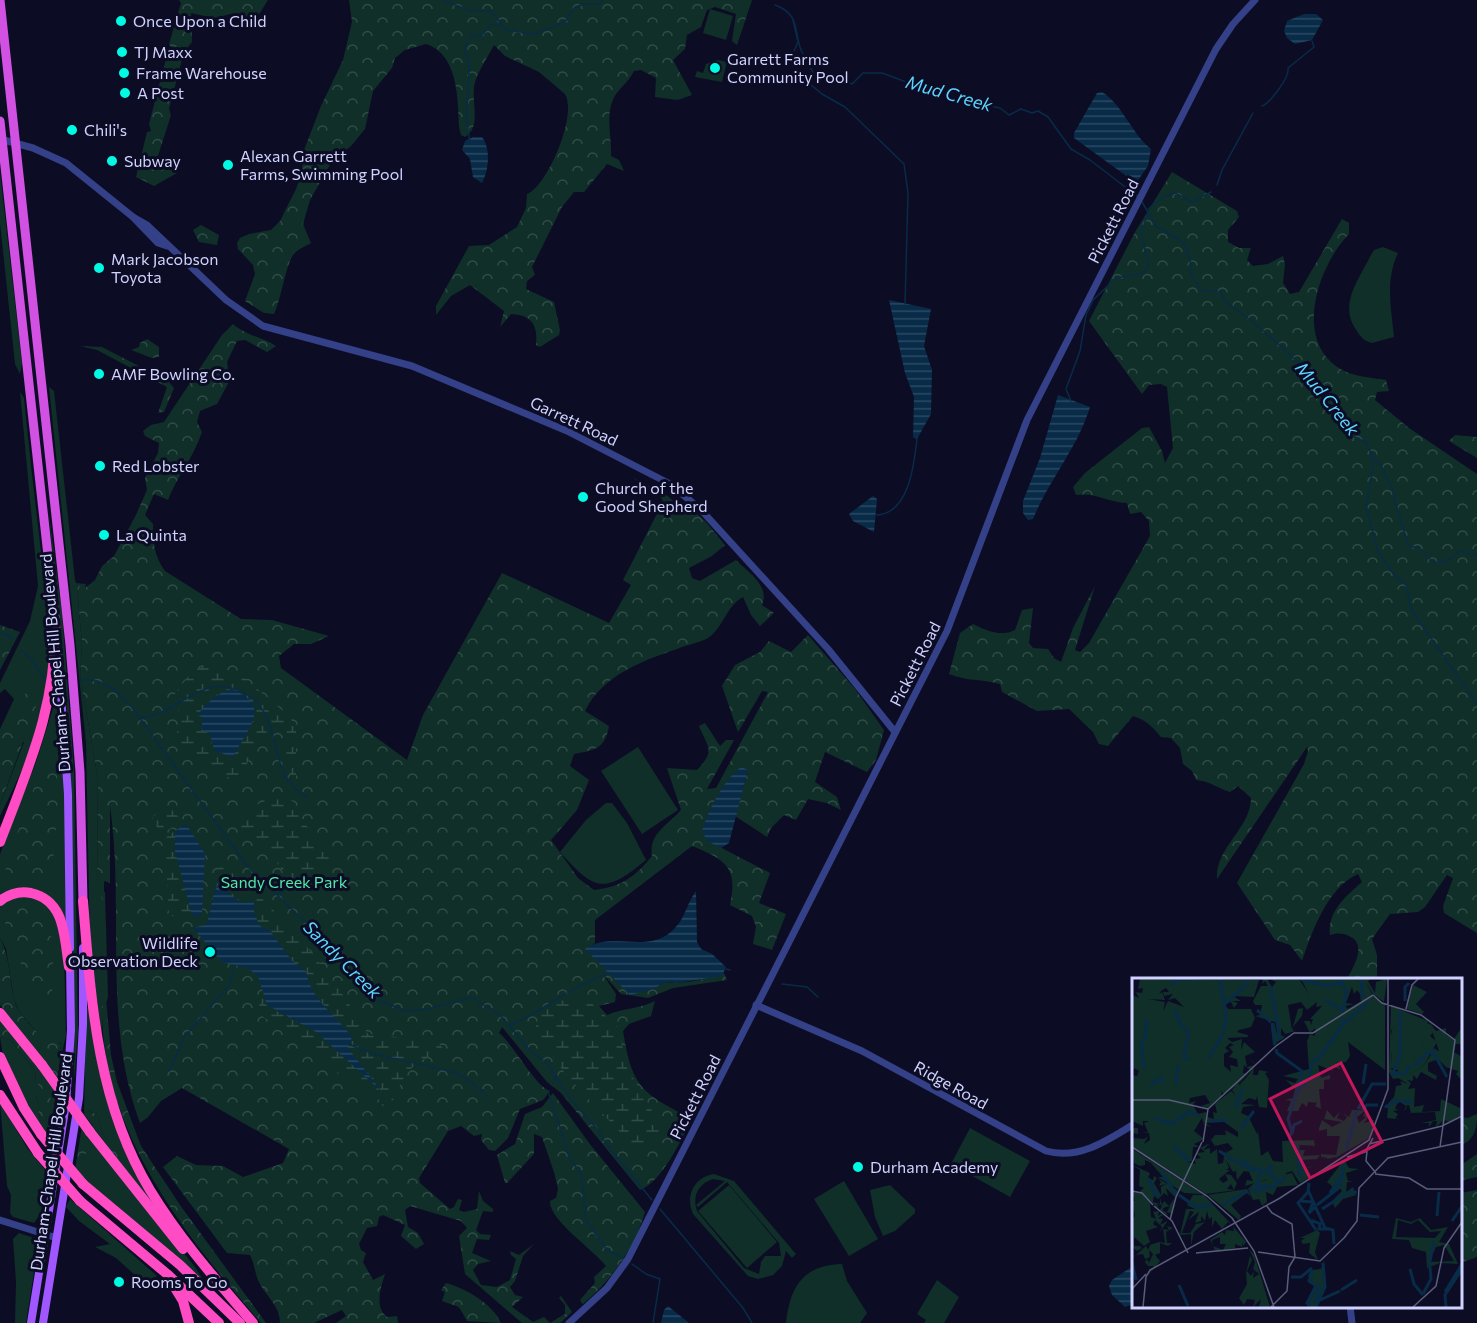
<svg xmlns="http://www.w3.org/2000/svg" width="1477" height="1323" font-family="Commissioner,sans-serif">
  <defs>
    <pattern id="forest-crowns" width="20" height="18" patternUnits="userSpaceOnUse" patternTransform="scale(1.5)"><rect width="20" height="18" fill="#0f2f28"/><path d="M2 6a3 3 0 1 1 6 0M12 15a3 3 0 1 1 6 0" fill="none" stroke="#314c48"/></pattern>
    <pattern id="wetland-marsh" width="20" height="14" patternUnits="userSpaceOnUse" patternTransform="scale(1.5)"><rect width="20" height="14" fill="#0f2f28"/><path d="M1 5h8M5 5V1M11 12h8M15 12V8" fill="none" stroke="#314c48"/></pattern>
    <pattern id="water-rules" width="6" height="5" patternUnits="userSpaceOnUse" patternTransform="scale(1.5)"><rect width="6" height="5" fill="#082b48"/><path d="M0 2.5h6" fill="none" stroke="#2b4963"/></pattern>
  </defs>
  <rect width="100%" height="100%" fill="#0c0d24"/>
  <g fill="#0f2f28" fill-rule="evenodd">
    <polygon points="710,9 733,16 726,40 703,33"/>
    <polygon points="718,60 727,62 722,82 695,77 697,71 703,73 706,64"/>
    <polygon points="0,173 22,363 20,374 15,364 0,223"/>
    <path d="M1383,247L1398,253C1385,281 1391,307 1394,337L1372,343C1363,341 1360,336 1355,328C1339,304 1359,279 1371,255L1374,250Z"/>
    <polygon points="49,387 54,391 75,580 76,583 86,584 85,588 77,589 82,643 80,676 98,779 97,885 101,892 105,892 108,996 107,1001 102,1001 102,1037 90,947 86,743"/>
    <path d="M20,392L24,398C29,450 35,501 41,552C46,601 54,653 44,702C36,742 18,780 0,816V805L24,742L0,739V729L14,699L5,689L0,693V683L30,621L38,586Z"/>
    <polygon points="48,507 62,613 74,769 78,1032 74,1080 71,781 65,677"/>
    <polygon points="57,696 64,768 67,918 63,919 46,897 0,897 0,854 36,762"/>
    <polygon points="638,747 678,810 642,834 601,771"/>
    <path d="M606,803H612L627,823L646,860C605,894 595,892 560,852L586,820Z"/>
    <polygon points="32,896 52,908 64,950 66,1035 59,1066 61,1043 45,1041 20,1013 14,1000 6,949 0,938 0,905 8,899"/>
    <path d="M86,1008H89C99,1082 120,1152 162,1214L159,1215L92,1128V1125L122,1165L103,1134L97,1114L88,1111L84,1114Z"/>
    <polygon points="0,1037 10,1040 35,1070 36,1082 56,1090 55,1116 50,1141 36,1093 42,1131 4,1062"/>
    <polygon points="0,1103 28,1149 46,1171 41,1213 34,1223 13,1217 10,1213 11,1195 7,1186"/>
    <polygon points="970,1128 1030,1161 1010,1197 951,1164"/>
    <polygon points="91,1137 195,1267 204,1281 84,1180 84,1160"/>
    <path d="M714,1174L734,1181L796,1254L792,1258L786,1251L782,1266L773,1275L758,1279L748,1276L693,1214C685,1196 694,1177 714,1174ZM713,1179L725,1181L696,1205L698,1207L727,1182L779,1243L781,1256H765L761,1262L759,1274L744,1268L697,1211C692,1196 698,1184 713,1179Z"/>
    <polygon points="844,1181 878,1239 849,1256 814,1199"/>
    <polygon points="729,1185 777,1242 747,1268 698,1211"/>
    <polygon points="890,1185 915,1209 915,1213 895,1231 883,1236 875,1217 870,1190"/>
    <polygon points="70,1199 157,1276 150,1283 145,1284 116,1258 95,1247 110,1244 79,1221 66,1207"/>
    <polygon points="19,1233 34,1238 38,1246 26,1323 15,1323 16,1282 13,1239"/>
    <path d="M842,1264L847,1281L867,1313L860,1323H786C790,1287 803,1265 842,1264Z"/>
    <polygon points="937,1280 959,1297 944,1323 924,1323 926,1320 917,1314"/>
  </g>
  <g fill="url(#forest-crowns)">
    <polygon points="179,0 268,0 258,16 244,24 231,14 214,18 191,13 192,42 184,52 169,109 171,115 158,156 158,161 174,166 177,173 154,186 136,177 147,132 151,131 149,124 168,51 172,49 169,44 181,3"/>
    <path d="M349,0H752L737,45L732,41L736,14L715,7L707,10L701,27L687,35L685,49L673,60L692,95L677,100L655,97L656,78L641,70L634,71C629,81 622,86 616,94C604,112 612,136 611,156L619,160L624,171L607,164L584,192H574L562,207L532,267L535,275L527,281L526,289L554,302L560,330L559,335L540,347L536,345C538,325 532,315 511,314L500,327L504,311L470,285L451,296L436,315V306L469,246L489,245L517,227L526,208L527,194C547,187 578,114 565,94L539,72L505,56L494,45C488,57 475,75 474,88C472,105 481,127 465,137L461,135L459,127C458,99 458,54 426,44L405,50L395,58L392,68L373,91L365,129L351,146L332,161L310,200L303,224L311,243C306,246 298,249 294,254C286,263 281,300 274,314L264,313L245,301L255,274L253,265L238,249L237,243L240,238L249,234L271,230L280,221L297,187L302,169L304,150L321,106L343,60L352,22Z"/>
    <path d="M1172,172L1237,211L1239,217L1228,230V242L1239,248H1251L1247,260L1253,266L1268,264L1283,256L1285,264L1283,283L1290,294L1299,292L1342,219L1349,223V234C1316,268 1290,349 1349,373C1360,377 1374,378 1386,380L1389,391L1377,392L1375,400L1409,428L1477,474V933L1444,913L1443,906L1453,878L1447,875L1425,907L1418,912L1390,914L1372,939L1377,955V979H1347C1353,967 1368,944 1349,936C1342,933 1338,933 1330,935C1327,912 1346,896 1362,882L1358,874C1328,887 1312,931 1302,961L1290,945L1275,940L1237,883L1304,764L1308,751L1307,747L1217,879C1215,848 1251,828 1251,798L1238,786L1230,792C1217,788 1210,781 1196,780L1192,771L1183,764L1180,748L1171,738L1161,737C1153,727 1146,720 1133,716L1108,746L1099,744L1093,732L1069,709L1037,711L1002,692L1000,684C982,679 966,681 949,674L960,633L973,624C987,631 1000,637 1015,630L1022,610L1033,608L1029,643L1033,648L1048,649L1054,658L1061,662L1073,628L1095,586L1075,650L1080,652L1089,643L1150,536L1149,521L1141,512L1130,514L1127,503C1106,502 1096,492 1076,495L1073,487L1085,473L1142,428L1149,427L1162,451L1165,463L1173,448L1167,387L1161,384L1149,385L1142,394L1089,321L1135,232Z"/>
    <polygon points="201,225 219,235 217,245 199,242 193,230"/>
    <path d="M233,324C245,335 262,337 276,346L267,352L245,340L237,341L227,362L230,380L217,404L200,411L197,422L202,432C194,457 177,476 168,500L154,494L145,515L153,524C153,542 154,556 165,571L241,619L272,620L329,636L311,644H294L279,656L281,668L407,760L423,715L502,573L609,623L631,585L623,580L663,502L661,497L633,478L664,493L677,504L684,502L706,522L725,545L712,556L689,568L692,578L700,581L736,560C749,573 770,586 762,605L774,613L760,626L751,615L743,597C727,605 723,628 708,638C699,643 686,645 677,649C641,661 602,676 585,711L609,726C605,749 595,750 574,754L570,766L589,780L577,810L551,840L578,878L594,890C621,887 635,877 652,856C648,834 668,825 681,810L667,768L697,770C716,750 708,748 699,726L705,723L720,746L726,740H734L707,789L716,788L768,692L762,691L738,732L722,686L735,665L760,652L769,641L791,652L808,635L855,689L884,730L876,760L867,772L825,752L815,782L837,797L841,810L827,803L808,799L796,820L784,815L771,828L767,837L735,816L748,771L720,847L770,873L759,903L786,914L772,950L753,944L756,927L752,916L730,905C738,867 726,860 692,846L595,920V943L586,949L654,989L665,982C680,985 710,979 724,973L727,980L673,988L648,998L621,994L602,973L616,994L615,1002L599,1006L607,1015C623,1008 640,1009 655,1001L651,1016L629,1024L623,1031C632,1088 642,1093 692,1119C681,1140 662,1182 640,1190L561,1093L547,1082L502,1027L499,1033C514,1045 535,1086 550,1091L543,1100L520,1109L508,1138L495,1151L489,1150L481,1140L482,1134L474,1136L461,1126L448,1131L419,1178L420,1183L450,1209L454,1207L458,1199L462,1200L459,1210L464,1212L477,1209L479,1191L483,1201L493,1209V1212L483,1211L476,1230L480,1234L491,1235L489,1240L477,1239L472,1253L491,1261L478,1264L473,1270L481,1285L497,1287L510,1280L516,1259L511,1255L510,1251L519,1255L534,1244L523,1256L515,1281L510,1287L515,1295L523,1297L512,1307L533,1322L544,1317L550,1323L565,1314V1305L559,1298L561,1296L572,1312L560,1323H522L465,1274L459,1236L467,1228L461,1221L410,1206L405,1210L408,1227L418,1233L424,1244L416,1249L401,1236L405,1225L383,1215L379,1217L377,1226L367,1228L359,1244L361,1250L366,1253L363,1262L373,1280L385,1274C381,1287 374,1307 387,1317L397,1316L398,1323H336L346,1316L342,1310L314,1323H280C280,1307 269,1299 261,1286C255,1277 255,1264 250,1255L227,1253L163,1167L177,1156L196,1165L223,1166L243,1177L283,1163L289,1149L182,1088L161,1101L148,1117L140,1123C102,1021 125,912 110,806V883L104,881V985L103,902L97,885L98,779L80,676L82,643L77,589L79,586L85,588L95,580L102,566L114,556L135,517L147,490L145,478L158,453L159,443L145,436L143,431L151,425L164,422L222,335Z"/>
    <polygon points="147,339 159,347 159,357 152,358 131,350 139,347 140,343"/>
    <polygon points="80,346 102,347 168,381 174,388 164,412 158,413 167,387 97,350"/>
    <polygon points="1455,435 1477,437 1477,458 1449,441"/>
    <polygon points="0,625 20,632 0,670"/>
    <polygon points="34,688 40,694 38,701 0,805 0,739 25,694"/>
    <path d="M51,754L54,756C62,788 56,829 53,862C52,868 48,873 48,880L10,877L5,872L8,858L41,769Z"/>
    <path d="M20,905H30L49,920L53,951L52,996C29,994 14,946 5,926C5,915 10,911 20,905Z"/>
    <path d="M0,938C10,957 9,978 14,999C17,1015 34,1028 45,1040L54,1039L61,1044L58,1078L0,1005Z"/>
    <path d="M106,998L111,1055L117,1082L141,1146L180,1205L266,1323H261C182,1231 99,1129 102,1001Z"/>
    <polygon points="0,1020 56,1090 54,1095 42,1089 36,1082 35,1070 10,1040 0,1037"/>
    <polygon points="41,1091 51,1099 50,1135 47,1137 41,1127 36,1092"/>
    <path d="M553,1093L589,1143L645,1212C635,1247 612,1280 583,1304L580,1300L595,1283L594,1277L606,1266C593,1249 549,1220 550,1201L556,1198L558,1189L554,1172L542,1137L534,1134V1154L507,1183H505L497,1155L515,1144L525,1114L542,1107Z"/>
    <polygon points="88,1111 97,1114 103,1134 123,1163 122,1165 84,1114"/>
    <path d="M1477,1114C1477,1127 1475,1140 1461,1145V1117L1468,1118Z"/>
    <polygon points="82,1126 91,1138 92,1146 88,1148 84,1160 88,1169 84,1180 75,1170"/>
    <polygon points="1477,1154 1477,1177 1463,1180 1461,1165"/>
    <polygon points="1477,1190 1477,1257 1461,1263 1461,1193"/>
    <path d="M446,1283C465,1288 493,1304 501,1323L467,1321C456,1301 461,1309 442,1301L445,1292L441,1290Z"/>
  </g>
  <g fill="url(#wetland-marsh)">
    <path d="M206,664L217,666L242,676L290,717L296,730V782C281,766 282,753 287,733L281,724L274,723C267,728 267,732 263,739C254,754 245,761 242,779C214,781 204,750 178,744L175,739L181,719L177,708L168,703L190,674Z"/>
    <path d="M282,797L294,802L297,813L333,861L303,882L296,883L285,875L266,846L240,829L239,818C253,806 264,799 282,797Z"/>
    <polygon points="165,808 172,810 183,822 160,834 152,817"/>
    <polygon points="175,831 192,915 197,916 186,920 169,915 165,838"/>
    <path d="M223,866C282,910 330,970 368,1034C392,1034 413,1043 437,1042L443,1048C436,1056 430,1055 422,1060C405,1070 396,1091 390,1109L384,1108L377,1097L339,1075L308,1045L263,1017L257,997L261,995L267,1006L316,1032L380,1089L344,1044L290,958L270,931L252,922L238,904L215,888L219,867Z"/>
    <polygon points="577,1000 591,1003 619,1028 626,1066 661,1126 668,1133 665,1139 632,1145 567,1076 534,1031 543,1008 555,1001"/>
  </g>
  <g fill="url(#water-rules)">
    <polygon points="1304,14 1316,14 1323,20 1312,40 1295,44 1287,38 1284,31 1287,21"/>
    <path d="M1102,92C1123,105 1131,133 1151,149L1148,166L1136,183L1074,138V133L1097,93Z"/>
    <path d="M473,137H482C491,149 489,170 482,183L473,177L470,159L462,150L465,141Z"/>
    <polygon points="889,300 931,309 924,346 932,370 931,414 917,439 913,437 914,397 905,373"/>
    <path d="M1058,395L1090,407C1078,447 1049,480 1033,519L1028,520L1023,513V501L1040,458Z"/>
    <polygon points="873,496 877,499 874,532 853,521 849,514"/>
    <path d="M232,689C275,707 245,730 233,758L214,750L210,734L201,729L203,718L198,715C205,704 218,692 232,689Z"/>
    <path d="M741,767L748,770L729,843L721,848L707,841L702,831C709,809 722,782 741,767Z"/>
    <polygon points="186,824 205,854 202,913 197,917 192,915 175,851 175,831"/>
    <path d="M223,874L227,892L242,903L254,901V913L260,926L270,931L293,962L306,971C310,999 336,1015 352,1037L348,1048L382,1092L316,1032L267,1005L258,976L249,969L222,962L193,928L207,924L214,893Z"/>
    <path d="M696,891L697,942L701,949L712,954L726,967L722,976L677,983L665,982L654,989L630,995L585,949C611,930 650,956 675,928C685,918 687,903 696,891Z"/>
    <polygon points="1133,1266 1133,1304 1125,1307 1112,1295 1109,1286 1112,1280"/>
    <polygon points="668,1306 689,1323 661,1323 664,1310"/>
  </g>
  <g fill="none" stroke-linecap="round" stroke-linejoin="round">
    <g stroke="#082b48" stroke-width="1.5">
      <polyline points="444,0 469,11 491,11 506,30 535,34 565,22 574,8 583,4 600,4 602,0"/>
      <path d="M775,5C799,14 794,28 800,47C803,56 811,69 816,77L831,75L852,84L863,73H882L909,83L938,87L958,93L968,101L1000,108L1009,115L1021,109L1032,113L1038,111L1048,117L1071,149L1090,160L1137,196"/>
      <polyline points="793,20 798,42 791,58 799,75 822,94 845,107 904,164 908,193 905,304"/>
      <path d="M1262,106C1270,103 1290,77 1288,68L1314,47L1312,41"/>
      <path d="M470,141C464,116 469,92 469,67C469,60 465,55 464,49L472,35L481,36L491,25H499"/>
      <polyline points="1217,185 1222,170 1253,113"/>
      <path d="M1142,202L1156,226L1184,243L1191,264L1190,271L1200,290L1221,292L1224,300C1239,311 1310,366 1309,380L1322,389L1328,403L1341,417L1354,437L1366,442L1371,453L1373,469L1366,505L1378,552L1395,576L1406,585L1412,611L1477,704"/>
      <polyline points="1148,209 1163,197 1175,193 1192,202 1211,192"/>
      <polyline points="1071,401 1066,389 1080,351 1086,315 1093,300 1116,278 1143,273 1149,265 1141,234 1148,213"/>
      <polyline points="1371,453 1382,467 1391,486 1408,546 1419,548 1435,564 1439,560 1445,563 1460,551 1477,555"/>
      <path d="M877,515C909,513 914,465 917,439"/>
      <polyline points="0,633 9,636 12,640"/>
      <polyline points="22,651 32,660 46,681"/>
      <path d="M82,681C101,676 119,693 131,706L248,867L325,941L347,968L380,1000L404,1011L424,1010L472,997L502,1017L528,1048L548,1065L572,1101L598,1130L606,1144L652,1200"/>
      <path d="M139,718C175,717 199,674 238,690C289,710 261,774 308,798"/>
      <polyline points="279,895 292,880"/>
      <polyline points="726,969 730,970"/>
      <polyline points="782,984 807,987 818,997"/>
      <path d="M511,1025C545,1010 573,985 609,973"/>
      <path d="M348,1042C358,1055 436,1065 458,1074C470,1079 478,1088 487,1096"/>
      <polyline points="169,1071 185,1036 229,985 235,965"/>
      <polyline points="553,1084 555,1076"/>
      <polyline points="549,1094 570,1159 581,1173 586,1220 606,1249 624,1259"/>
      <polyline points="660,1209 743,1308 752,1323"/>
      <polyline points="632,1264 646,1274 660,1279 653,1323"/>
    </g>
    <g stroke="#344087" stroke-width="7">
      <polyline points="0,139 33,148 66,163 133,217 158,243 167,246"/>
      <polyline points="133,217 147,225 226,300 263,326 412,366 567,431 672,485 703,512 828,649 895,732"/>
      <path d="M756,1005L862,1051L1046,1151C1078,1160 1107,1141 1134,1124"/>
      <polyline points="0,1220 57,1238"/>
      <polyline points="1350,1306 1352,1323"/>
      <polyline points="569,1323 607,1288 628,1259 947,631 1027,420 1216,49 1233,24 1255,0"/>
    </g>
    <g stroke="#a057ff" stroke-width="8">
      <polyline points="58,652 68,794 70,948"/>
      <polyline points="31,1323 66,1104 71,1030 70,961"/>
      <polyline points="43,1323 79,1098 83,1024 83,948"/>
    </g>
    <g stroke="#d051e2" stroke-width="9">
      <polyline points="0,0 70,645 80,772 83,901"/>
      <polyline points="0,121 55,619"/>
    </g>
    <g stroke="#ff4bc4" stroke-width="10">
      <path d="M0,842C29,766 58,702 55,619"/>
      <path d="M0,901C9,894 20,891 31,893C66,901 64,938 69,967"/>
      <path d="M83,901C91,1001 97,1102 150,1190C179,1238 217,1281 253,1323"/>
      <polyline points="0,1013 42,1065"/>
      <polyline points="0,1057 24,1108 41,1134"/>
      <polyline points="0,1095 38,1153"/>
      <polyline points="90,1132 183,1249"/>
      <polyline points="83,1184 180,1265 240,1323"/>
      <polyline points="80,1201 167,1274 219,1323"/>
      <polyline points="175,1288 183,1301 189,1323"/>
    </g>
    <g stroke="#ff4bc4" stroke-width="10">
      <polyline points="42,1065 90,1132"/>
      <polyline points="41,1134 83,1184"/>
      <polyline points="38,1153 80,1201"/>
    </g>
  </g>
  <g fill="#00fbe4" stroke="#0c0d24" stroke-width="2">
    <circle cx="121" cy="21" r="6"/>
    <circle cx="122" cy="52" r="6"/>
    <circle cx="715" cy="68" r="6"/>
    <circle cx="124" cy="73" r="6"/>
    <circle cx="125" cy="93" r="6"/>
    <circle cx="72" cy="130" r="6"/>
    <circle cx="112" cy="161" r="6"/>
    <circle cx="228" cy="165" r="6"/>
    <circle cx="99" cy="268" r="6"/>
    <circle cx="99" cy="374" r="6"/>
    <circle cx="100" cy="466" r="6"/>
    <circle cx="583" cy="497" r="6"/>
    <circle cx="104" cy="535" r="6"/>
    <circle cx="210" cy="952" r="6"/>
    <circle cx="858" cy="1167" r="6"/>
    <circle cx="119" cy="1282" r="6"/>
  </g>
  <g text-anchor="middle" stroke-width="6" stroke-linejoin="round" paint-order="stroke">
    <g font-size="16" fill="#d0d3ff" stroke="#0c0d24" text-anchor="start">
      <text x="133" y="27">Once Upon a Child</text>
      <text x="134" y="58">TJ Maxx</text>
      <text x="727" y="65">Garrett Farms<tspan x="727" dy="18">Community Pool</tspan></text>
      <text x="136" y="79">Frame Warehouse</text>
      <text x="137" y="99">A Post</text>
      <text x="84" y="136">Chili's</text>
      <text x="240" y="162">Alexan Garrett<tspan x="240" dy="18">Farms, Swimming Pool</tspan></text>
      <text x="124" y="167">Subway</text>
      <text x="111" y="265">Mark Jacobson<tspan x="111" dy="18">Toyota</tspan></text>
      <text x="111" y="380">AMF Bowling Co.</text>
      <text x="112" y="472">Red Lobster</text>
      <text x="595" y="494">Church of the<tspan x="595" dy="18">Good Shepherd</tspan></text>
      <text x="116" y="541">La Quinta</text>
      <text x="198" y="949" text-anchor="end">Wildlife<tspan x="198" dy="18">Observation Deck</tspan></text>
      <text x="870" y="1173">Durham Academy</text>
      <text x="131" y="1288">Rooms To Go</text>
    </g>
    <g font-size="16" fill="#d0d3ff" stroke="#0c0d24">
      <text transform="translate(1113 221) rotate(-63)" y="6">Pickett Road</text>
      <text transform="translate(574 421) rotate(25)" y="6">Garrett Road</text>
      <text transform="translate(55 663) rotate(-95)" y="6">Durham-Chapel Hill Boulevard</text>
      <text transform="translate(915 664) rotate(-63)" y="6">Pickett Road</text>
      <text transform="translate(951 1085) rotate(29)" y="6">Ridge Road</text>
      <text transform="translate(695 1097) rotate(-63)" y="6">Pickett Road</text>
      <text transform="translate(51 1162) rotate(-82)" y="6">Durham-Chapel Hill Boulevard</text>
    </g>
    <g font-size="16" fill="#52e8a6" stroke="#0c0d24">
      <text x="284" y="888">Sandy Creek Park</text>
    </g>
    <g font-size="18" font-style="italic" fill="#5ed3ff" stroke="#0c0d24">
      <text transform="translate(949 94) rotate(16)" y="6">Mud Creek</text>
      <text transform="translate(1327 399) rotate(51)" y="6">Mud Creek</text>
      <text transform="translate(342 960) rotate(45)" y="6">Sandy Creek</text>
    </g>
  </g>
  <g transform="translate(1132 978)">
    <rect width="330" height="330" fill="#0c0d24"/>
    <path d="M273,35L299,47L302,53L298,58L305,64L292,87L279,96L259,90L260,51ZM264,240L279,244L288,240L299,252L316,249L307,264L317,266L326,286L308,285L295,290L294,274L280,270L277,262L260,261ZM266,242L279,246L286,242L298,254L309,253L303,260L264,259ZM312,267L322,283L297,284L304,269ZM185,252L188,255L183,274L186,282L177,275L178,265L171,266L169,263L173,260H168Z" fill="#0f2f28" fill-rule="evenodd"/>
    <path d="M8,1L127,2L122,19L101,18L109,23H100L106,25L102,30L99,24L93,26L96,31H119L123,40L119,49L107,52L105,54L116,57V59L95,60L100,64L110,61L109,72L112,64L123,74L113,78L115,89L123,87L117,79L124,87L118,92L112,87L111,95L116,96L106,106L109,107L108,106L114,100L120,92L122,90L121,97H126L127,92L137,94L133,95L137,102L135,130L127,129L125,118L124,122L117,120L109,126L124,127L111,129L109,135L116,138L125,156L126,153L129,178L136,173L141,183L151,184L150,163L182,162L183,168L168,167L167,172H173L171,178L188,177L185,181L169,182L174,190L184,187L173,191L176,200L168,205L160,193L113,208L115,202L121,203L117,194L112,193L105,202L104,193L101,194L94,182L97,190L94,192H98L87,201L91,205L96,202L93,196L99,197L105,205L102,212L99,206L95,211L104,212L74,216L0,168V150H6V156L1,155L0,160L12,161L16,158L12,166L18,162L17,155L10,154H16L12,145L17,143H11V148L0,143V97L5,98L7,93L2,90L0,94V17L7,20L4,14L10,15L11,10L6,11ZM34,10L37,14H31L32,18L41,16L36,22L43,20L52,29L36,23L31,33L33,24L16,21L33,22L30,14L27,16L29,13ZM98,65L102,67L97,69L101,74L97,79L105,81L106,89L98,87L99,94L92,88V76L97,73L93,70ZM104,108L100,112L104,118L99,113L83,126L85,135L81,134L82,141L75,139L74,134L66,136L61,127L64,123L57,125L58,120L73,117L78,125L69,128L76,130L90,118L89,113L92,116ZM70,140L72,147L80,149L72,145L92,144L106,154V159L93,152L94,157H83L79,162L83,168L96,165L101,171L95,174L91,167L95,175L86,172L92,178L91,185L86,186L85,171L78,176V170L71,172L76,167L78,169L76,166L68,170L73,174L64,175L69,180L62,181L64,186L55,184L60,183L61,169H67L62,166L72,161L62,153ZM131,1H137L136,3L140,9L144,4L138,1H167L177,16L169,1H239L236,3L243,15L244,4L251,2L247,1H255L252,24L241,16L234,4L240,16L229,24L228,16L225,12L222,16L220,9L214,25L222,26L214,28L215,31L240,18L253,26V92L216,64L218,78L214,84L204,85L209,91L198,88L201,93L186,87L189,100L198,97V101L192,102V111H187L189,131L183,128L185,125L176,124L175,129L170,125L166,133H155L159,123L153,122L161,120L163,111L154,102L163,105L166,101L151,98L177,91L175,63L178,56L183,58V50L178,55L172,43H178L179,47L181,41H178L190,28L184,29L185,24L175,32L169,24L156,27L160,52L166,31L171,30L170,38L161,49V53L167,52L153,56L149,50V57L153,59L141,67L139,48L142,44L145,56L146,45L123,38L128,37L130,27H123L121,23L129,8H136L133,3L130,6ZM281,7L295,14L284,26L292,34L290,36L275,31ZM259,28L296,43L295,46L290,43L287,51L269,45L289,54L280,57L264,89L265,66L261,58L267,44L259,52L263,73L259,75V91L265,94L270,84L278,96L292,87L302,72L297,69L281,85L292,61L295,65L292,63L290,72L297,68L307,73L297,44L304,53L314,50V57L322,61L330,49V66H324L322,74L330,79V102L324,96L326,93L314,89L306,81L296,85V93L305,98L304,102L289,94L285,101L281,97V102L280,103L275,102L279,105L276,111L283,110L282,129L292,127L290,134L308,133L309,121L330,131L329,137L318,144L312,142L304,149L305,143H301L297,149V145H289L304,142L303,134L279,135L277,127H275L274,131L272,133L274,128L268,124L262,128L265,126L263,131L267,132L261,133L266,136L263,141L267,140L265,141L255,140L256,130H252L262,119L264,108L270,107L268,103L276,106L266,100L261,101L257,94ZM195,132L202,140L208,133L205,140L212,143L215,139L211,135L217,139L220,132H227L233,133L225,139L227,145L234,139L231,138L233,134L237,138L232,145L242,142L239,159L205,179L195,181V187V180L189,179V176L204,177L208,158H195V151L187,153V150L190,142L200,149L210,144L192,141ZM0,171L53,205L70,216L52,215L26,199H31L19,185L13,182V187L8,188L2,185ZM212,182L217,190L227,191L214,195L216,203L222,204H215L214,214L221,209L224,217L211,221L203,230L200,223L210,213L208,210L198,218L201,209L195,204ZM0,187L18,195L16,200L21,202L22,198L25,200L22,205L29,217V209L34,206L27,208L29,204L26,200L46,213L43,219L34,210L36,218L32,215L26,221L22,218L21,224L28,226V220L30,227L32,223L37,228L42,221L40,236L35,234L38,228L31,230V233L34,234L36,238L28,232L30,227L25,226L27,231L8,213L12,210L7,208L8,192ZM160,195L166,207L145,209L141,217L134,214L135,224L130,228L127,221L121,222L116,211L122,205ZM115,211L119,219L115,215L99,227L109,238L107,242L76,217ZM0,214L9,215L18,225L19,239L24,241L21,234L27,233L26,238L29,236L31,237L26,240L31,241L28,247L35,243V244L27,255L30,249L23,242L21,246L26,249L14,253L18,264L12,268L2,259V268H8L10,270L5,273L1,270L2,281L0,280V241L3,238L0,223H3ZM61,217H72L99,246L96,244L90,251L83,242L80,249V239L77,241L75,233L73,243L69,238V243L63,245L67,234L56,242L62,234L58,233L50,255H58L64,246L73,244L62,254L59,268V256L48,257L54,231H63L55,227ZM35,248L41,250L34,254L35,265H40L36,268L28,265V275L23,277L28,283L9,306L22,288H16L13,284L15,281L17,285L21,276L17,272L18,279L13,281L11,276L4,277L14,268L16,272L18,267L27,264L33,265L31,251L37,252ZM101,248L119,270L114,264L111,268V264L110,269L103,266V270L84,274L81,268L91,272L94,266H88V259L80,262L81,267L78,262L90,254L93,257L94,252L102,253ZM117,271L122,276L138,329H127L129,321L121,329L123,322L115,321L112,327L107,320L115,306L114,295L118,278L120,282L115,293L119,298L122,293L121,300L127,296L121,291L123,284Z" fill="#0f2f28" fill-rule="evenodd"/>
    <path d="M147,190L156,197L151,199L148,205L152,206L140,210L132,197ZM192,282L193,311L188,320L185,317L189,322L185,329H179L174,325L182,308L176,298L179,292L189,291Z" fill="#0f2f28"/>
    <path fill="none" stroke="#082b48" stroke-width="3" d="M88,1L94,39L91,55M168,1L194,8L210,5M208,1L214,14L211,34M229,1L231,20M39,7L47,1H66M139,9L148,62M193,22L210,32M273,23V9L277,5M92,27L116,5M42,32L50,49L57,53L52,79L58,82M125,32L139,44M140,45L143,67M212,46L236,24M13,60L15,42M144,71L145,75L170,93L165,113M301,74L315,99M77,80L91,56M283,88L294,76L304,72M12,90L9,67L13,60M261,95H273L278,87M260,98L268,77V34M44,106L46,87M231,106L234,86M19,108L22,103H30L28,98M253,129L266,122L281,125M104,130L110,111M226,131L240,106H254M229,132L235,127H246M23,140L39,146L57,134L66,137M78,143L96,142M109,150L122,133M160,156L162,147L170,143M157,159L160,154L156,141L165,115L176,102L181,82L186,81L211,47V39M157,160L166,172L168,199M42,169L58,183M214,172L225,132M87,173L113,189M111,181L119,192L124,190L133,194L140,187M138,190L140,199L149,203L154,199M29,193L43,215M128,194L125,208L141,209L148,202M16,200L23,216L28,217M177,205L176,214L166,225L184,252M118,211L124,213L136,209M176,212L193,250L201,252L202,266M198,215L211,195M47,217L64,229L80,227M169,223L181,224L177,235L183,229M90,227L116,213M185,227L208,209L212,186M190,231L215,215L225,214M228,237L247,239M305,238L307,214M179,242L188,246L187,251H195M320,243L330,228M0,284L4,302M297,288L302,263M278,291L282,306L291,317M181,293L177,303L187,310L183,325M159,299H169L180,290M47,307L56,328M209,312L225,302M313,314L330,286M291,316L299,301L298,289M188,322L208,313M178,328L175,325L183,310M184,329L193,309L191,285M314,329L313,317L330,291"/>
    <path fill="none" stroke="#5a5c7c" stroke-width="1.5" d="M241,17L250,25L289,37L323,62L308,169M274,31L280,7L286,1M0,122H37L76,131M71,164L76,131L144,68L162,55H181L241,17M237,166L310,148L330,138M0,169L75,218L100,240L122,273L142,329M235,173L234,183L244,195M215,179L233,174L241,160M243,196L277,200L295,211H330M0,213L10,215L21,227M134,227L140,235L160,246L163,279M22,228L40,243L56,275M38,242L44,219L70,164M212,260L225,243L227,210L256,180L330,164M126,274L188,283L213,259M64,275L116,270M0,311L14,296M11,329L14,299L18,292L148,220L237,162L256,111V1M139,329L155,313L157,289L163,279M281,329L304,308L312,270L330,244"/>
    <path fill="#c2185b" fill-opacity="0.15" stroke="#c2185b" stroke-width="3" d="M209,85L250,164L178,200L138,121Z"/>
    <rect width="330" height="330" fill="none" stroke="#d0d3ff" stroke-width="3"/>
  </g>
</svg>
